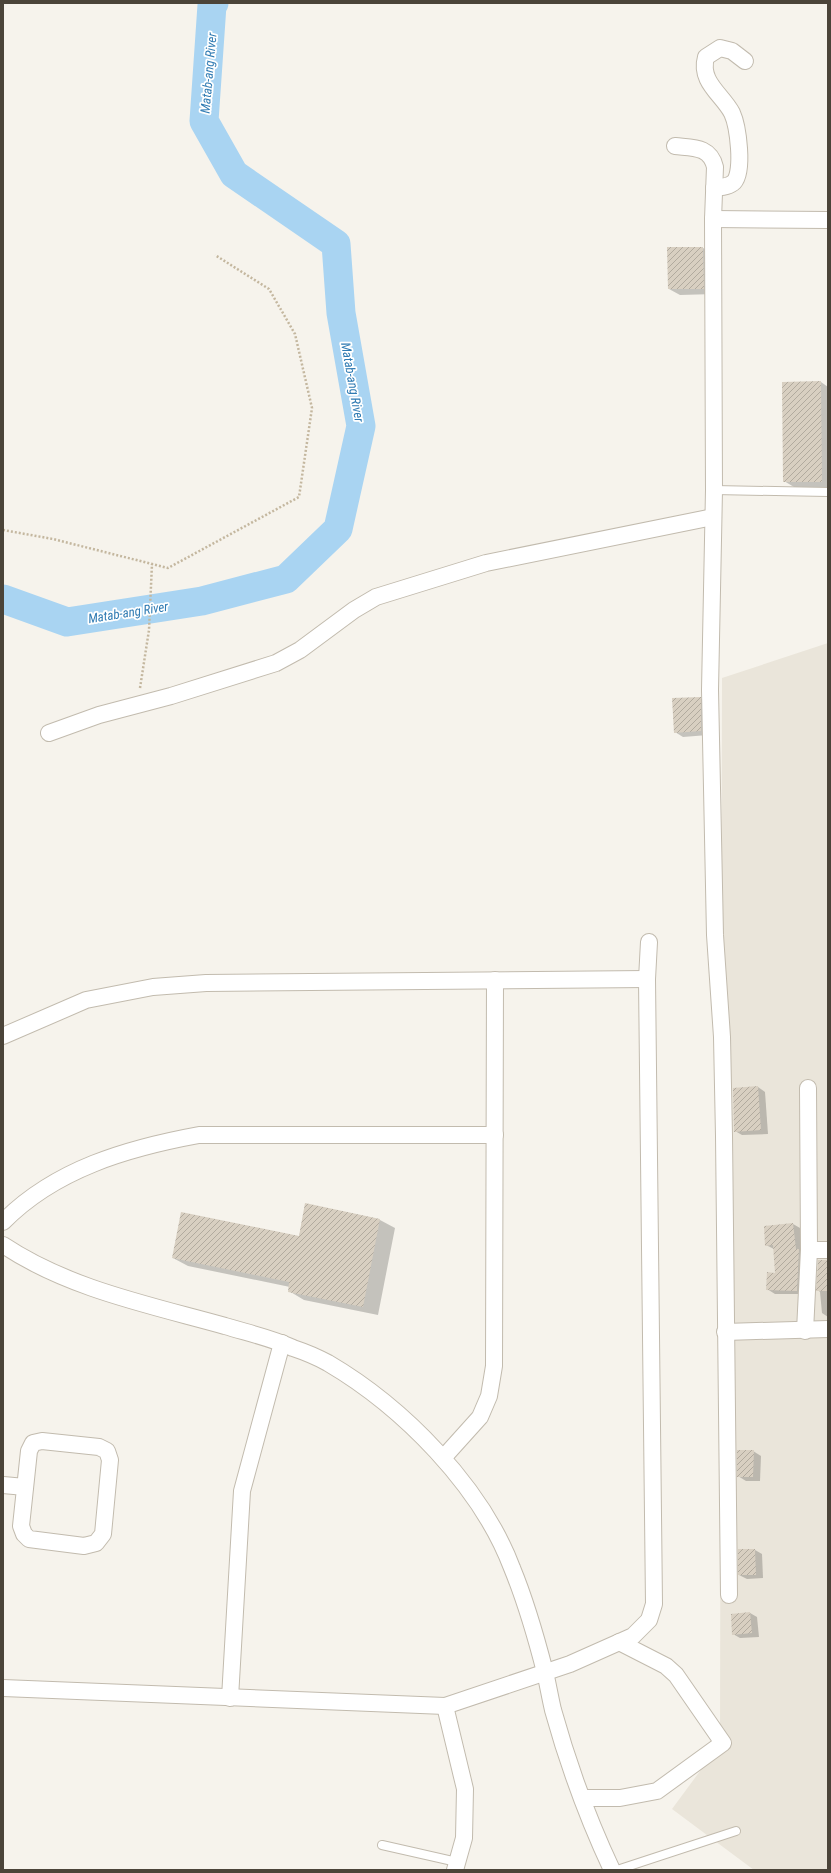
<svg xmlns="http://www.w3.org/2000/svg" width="831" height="1873" font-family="'Roboto Condensed',sans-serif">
  <defs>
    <pattern id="building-hatch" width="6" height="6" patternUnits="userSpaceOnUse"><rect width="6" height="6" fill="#d8cfc1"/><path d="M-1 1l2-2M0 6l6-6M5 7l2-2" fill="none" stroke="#b1aa9e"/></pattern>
  </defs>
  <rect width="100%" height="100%" fill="#f6f3ec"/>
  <polygon fill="#eae5da" points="828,643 828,1870 754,1870 672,1809 720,1744 722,678"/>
  <g fill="#0003">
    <polygon points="703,248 714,254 715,294 680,295 669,289"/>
    <polygon points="821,382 828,387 828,490 799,490 784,481"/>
    <polygon points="700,698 708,702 708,735 683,737 675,732"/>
    <polygon points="758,1087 765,1092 768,1134 742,1135 735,1131"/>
    <polygon points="306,1204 380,1220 395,1228 378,1315 304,1300 289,1291 290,1287 188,1266 173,1258 299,1237"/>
    <polygon points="793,1224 800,1228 805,1294 775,1294 767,1289 776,1274 774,1249 766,1245 765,1227"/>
    <polygon points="828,1260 828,1317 822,1313 820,1292 818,1290"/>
    <polygon points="753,1451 761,1456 760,1481 746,1481 738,1476"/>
    <polygon points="755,1550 762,1554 763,1578 747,1579 739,1575"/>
    <polygon points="750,1613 757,1617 759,1637 740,1638 733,1634"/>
  </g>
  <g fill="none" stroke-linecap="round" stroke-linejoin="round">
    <polyline stroke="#a9d4f2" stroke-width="29" points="3,599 67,622 202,601 286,579 338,529 361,426 341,313 336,244 234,174 204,121 212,5 214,3"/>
  </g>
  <g fill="url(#building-hatch)">
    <polygon points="667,247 703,247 704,289 668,289"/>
    <polygon points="821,381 822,482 783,482 782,382"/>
    <polygon points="701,697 701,731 674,733 672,698"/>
    <polygon points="758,1086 761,1130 734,1132 733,1088"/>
    <polygon points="305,1203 380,1219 363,1307 288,1292 289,1282 172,1258 181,1212 299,1236"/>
    <polygon points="793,1223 796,1249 799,1249 797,1291 766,1290 767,1272 775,1273 773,1245 765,1246 764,1226"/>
    <polygon points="818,1260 828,1260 828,1291 816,1291"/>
    <polygon points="737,1450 754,1450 753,1477 737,1477"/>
    <polygon points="738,1549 755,1549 756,1575 738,1575"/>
    <polygon points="750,1612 752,1633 732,1635 731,1614"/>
  </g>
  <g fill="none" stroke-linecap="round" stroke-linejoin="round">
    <g stroke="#c2bbae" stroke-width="10">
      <g id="service">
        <polyline points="714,490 828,492"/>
        <polyline points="382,1845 457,1862"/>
        <polyline points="617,1870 736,1831"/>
      </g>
    </g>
    <g stroke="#c2bbae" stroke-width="18">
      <g id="minor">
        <path d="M675,146C693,148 710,146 715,167L713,219L714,490L710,690L715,935L722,1037L724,1136L729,1595"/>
        <path d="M714,188C720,187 729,187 734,182C744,171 738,126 732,113C722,94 699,82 706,57L720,48L732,51L745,61"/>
        <polyline points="713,219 828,220"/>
        <polyline points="49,733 99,715 171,696 276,663 300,650 354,610 376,597 486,563 713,517"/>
        <polyline points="3,1036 86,1000 153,987 206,983 647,979"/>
        <path d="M3,1222C55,1169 128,1148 199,1135H495"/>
        <path d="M3,1245C69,1289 150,1305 225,1326C248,1333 272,1338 293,1348C305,1352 317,1357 328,1363C403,1407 481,1486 512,1568C526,1602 536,1637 545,1672C548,1685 550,1697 553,1710C568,1764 588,1819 612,1870"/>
        <polyline points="809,1250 828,1250"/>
        <polyline points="805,1331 809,1250 808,1088"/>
        <polyline points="725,1332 828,1329"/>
        <polygon points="42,1441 99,1447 107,1451 110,1460 103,1534 96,1543 84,1546 29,1539 24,1534 21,1526 29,1451 33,1443"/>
        <polyline points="444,1457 480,1417 489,1396 494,1366 495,980"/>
        <polyline points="3,1485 25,1487"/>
        <polyline points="3,1688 445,1706 570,1664 633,1636 649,1620 654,1604 647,979 649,942"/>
        <polyline points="230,1698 242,1491 282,1343"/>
        <polyline points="445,1706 465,1789 464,1838 455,1870"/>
        <polyline points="583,1798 620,1798 657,1791 723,1743 676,1675 666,1666 619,1642"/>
      </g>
    </g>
    <g stroke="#c4b79f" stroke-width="2.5" stroke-dasharray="2 2" stroke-linecap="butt">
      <polyline points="3,530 53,539 168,568 299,497 312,408 295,334 269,289 215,255"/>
      <polyline points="140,688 149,630 152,564"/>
    </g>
    <use href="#service" stroke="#fff" stroke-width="8"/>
    <use href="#minor" stroke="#fff" stroke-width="16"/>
  </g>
  <g text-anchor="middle" stroke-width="3.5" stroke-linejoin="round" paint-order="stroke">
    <g font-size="13" font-style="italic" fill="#2e7ab2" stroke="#fff">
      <text transform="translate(208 73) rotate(-85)" y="5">Matab-ang River</text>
      <text transform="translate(353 382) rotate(80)" y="5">Matab-ang River</text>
      <text transform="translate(128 612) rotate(-9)" y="5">Matab-ang River</text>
    </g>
  </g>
  <rect width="831" height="1873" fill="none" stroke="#4b4439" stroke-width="8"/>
</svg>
